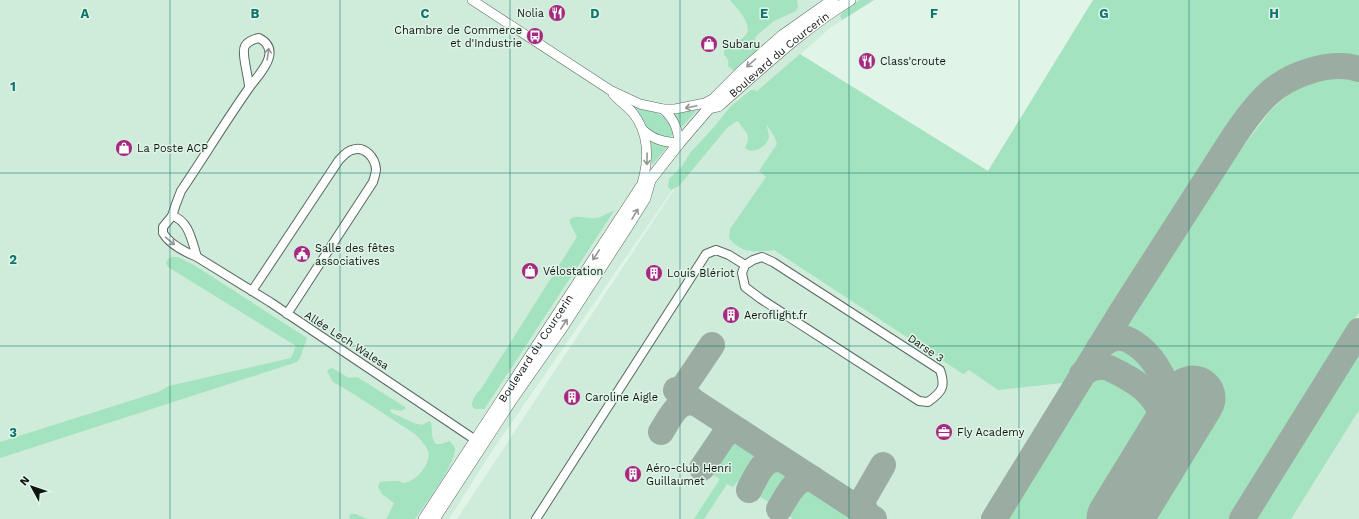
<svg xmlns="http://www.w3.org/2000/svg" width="1359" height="519" font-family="'Work Sans',sans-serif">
  <rect width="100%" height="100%" fill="#e0f5e8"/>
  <polygon fill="#cfebda" points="0,0 874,0 830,28 800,55 988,171 1093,0 1359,0 1359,519 457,519 702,147 492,451 449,519 0,519"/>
  <g fill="#a4e3bf">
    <path d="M730,0H797L798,7L796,11L774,21L756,36L755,40L759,48L757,51L740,67L734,71L728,66C729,61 728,58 724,55V51C731,45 739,42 745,36C755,26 736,7 730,0Z"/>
    <polygon points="860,0 874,0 842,20 840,16 843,11"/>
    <path d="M1093,0H1359V56C1321,55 1301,56 1269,79C1264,82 1258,85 1254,90C1240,103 1230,122 1220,137L1071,382L998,390L969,370L963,374L774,250C755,252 742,254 729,238L730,229L766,177L759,171L777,144L774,136L766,124C767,128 769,133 769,137C767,147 753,155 745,148C746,145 748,142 748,139C749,132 741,128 739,122L737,121L727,128L679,186L671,190L668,187L669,179L682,166L690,153L714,127L731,106L751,90H756V92L800,54L988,171Z"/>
    <polygon points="1327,77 1346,78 1359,82 1359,312 1231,519 1135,519 1205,405 1184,392 1171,382 1155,353 1148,345 1119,326 1127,314 1129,315 1242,148 1271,110 1289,94 1307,82"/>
    <path d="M633,105C654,113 666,111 674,134C671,138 667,138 662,136C647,132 642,119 633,107Z"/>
    <polygon points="697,110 682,127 674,114"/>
    <polygon points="651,142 667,147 652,165"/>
    <path d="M614,211L487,405L484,409H475L472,406C472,398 476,394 481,389L577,237L570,223V219C579,214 586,219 596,218C603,217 608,212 614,211Z"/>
    <polygon points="172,257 178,257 194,265 307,338 300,358 297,362 0,458 0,442 158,392 169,386 291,358 296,346 168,267 166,263 168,259"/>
    <path d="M1115,345C1135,341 1147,361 1155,376C1159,383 1163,390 1163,397L1159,396L1147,385L1115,364C1110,357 1106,351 1115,345Z"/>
    <polygon points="1359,347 1359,410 1291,519 1255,519"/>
    <path d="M332,368L349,378L357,377L362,380L405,407V409C401,412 396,410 391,409L390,410L392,413L414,423L422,425L430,421C434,429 429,435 436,444H441L450,441C451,443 454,446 455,448C455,466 425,504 415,519H386L389,514L394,503L382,494L378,487L380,482C385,481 393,481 398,481C401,481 401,483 404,483C416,482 432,463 428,451C425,444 420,439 415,434L352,393L333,382L327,371L329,369Z"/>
    <polygon points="1100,374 1113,377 1145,398 1153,412 1155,425 1150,441 1102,519 1000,519 1083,383 1091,377"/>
    <path d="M728,437H732L761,455L743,485L737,482L733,487L727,484L704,519H694L720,479C715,476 707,473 707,466L725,439Z"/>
    <polygon points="774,464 792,475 773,505 754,493"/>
    <polygon points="804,484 859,519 791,519 792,518 785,513"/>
    <polygon points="351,514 356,514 367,519 350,519 349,516"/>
  </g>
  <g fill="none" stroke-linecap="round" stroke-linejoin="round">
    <g stroke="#9baca2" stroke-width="26">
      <path d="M1099,348C1110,337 1121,334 1134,343C1161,360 1167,391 1182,417"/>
      <path d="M1082,374C1091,368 1098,365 1109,368C1134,380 1158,393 1163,422C1164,426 1166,432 1165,437C1164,448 1155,461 1149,470"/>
      <polyline points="676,390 874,519"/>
      <polyline points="695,403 686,394 685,385 712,345"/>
      <path d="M661,432C669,420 677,398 695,403"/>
      <polyline points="702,468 725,434 731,431 739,431"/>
      <path d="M749,490C756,477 764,454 782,460"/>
      <path d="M779,509C787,497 795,475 813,479"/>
      <polyline points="867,514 863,506 864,498 883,465"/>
      <path d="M994,519L1122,311L1233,138C1243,123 1254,107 1267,95C1289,74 1330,60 1359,69"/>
      <polyline points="1242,519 1359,331"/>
    </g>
    <polyline stroke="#9baca2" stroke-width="65" points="1119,519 1193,398"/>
    <g stroke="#596a60" stroke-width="10">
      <g id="minor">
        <path d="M172,216L176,204L181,191C204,157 225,122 249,88C255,79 266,69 269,57C271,48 267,42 259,38C254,39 248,41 245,46C241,53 249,78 249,87"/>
        <path d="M197,257C192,242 189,220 172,216L163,227V233C170,245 185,252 197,257L270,302L480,443"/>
        <path d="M762,257L773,262L940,370C946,387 942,392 928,402L919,401L761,299L745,287L742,273L745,265L753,260Z"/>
        <path d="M252,291L339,160C343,156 347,151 352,150C365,145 375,158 376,169C376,174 374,178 373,182L287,314"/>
        <polyline points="536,519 706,254 716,250 729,255 745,265"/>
      </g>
    </g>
    <g stroke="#596a60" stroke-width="10">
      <g id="tertiary">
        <polyline points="472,0 610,90 640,104 663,109 675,109 705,103 716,97"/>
        <path d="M613,94C619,101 627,106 633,113C650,135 649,162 641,187"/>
        <path d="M643,130C654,140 664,142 679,143C678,129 674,119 663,109"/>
      </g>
    </g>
    <g stroke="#596a60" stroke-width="12">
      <g id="secondary">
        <path id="s1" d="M709,108L718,106C761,69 801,30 850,0"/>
        <path id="s2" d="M424,519L641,187L650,180L679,143L709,108L716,97L741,72L782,36L833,0"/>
        <polyline points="434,519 512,399 563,326 627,227 645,198 650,180"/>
      </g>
    </g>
    <use href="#minor" stroke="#fff" stroke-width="8"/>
    <use href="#tertiary" stroke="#fff" stroke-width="9"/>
    <use href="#secondary" stroke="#fff" stroke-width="11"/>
  </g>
  <defs><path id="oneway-shaft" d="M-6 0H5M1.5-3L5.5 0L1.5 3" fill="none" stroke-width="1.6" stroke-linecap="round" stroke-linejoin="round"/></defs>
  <g stroke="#939694">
    <use href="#oneway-shaft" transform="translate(268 54) rotate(-82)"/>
    <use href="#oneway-shaft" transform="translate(751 63) rotate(138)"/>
    <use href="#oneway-shaft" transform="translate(691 107) rotate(168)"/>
    <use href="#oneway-shaft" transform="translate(647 159) rotate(91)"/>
    <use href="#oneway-shaft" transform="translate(635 214) rotate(-59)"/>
    <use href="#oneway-shaft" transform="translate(170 241) rotate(40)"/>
    <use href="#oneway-shaft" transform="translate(596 255) rotate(123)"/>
    <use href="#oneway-shaft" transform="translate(564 324) rotate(-57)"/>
  </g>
  <path fill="none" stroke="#0f766e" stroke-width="1" stroke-opacity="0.55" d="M170,0V519M340,0V519M510,0V519M680,0V519M849,0V519M1019,0V519M1189,0V519M0,173H1359M0,346H1359"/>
  <defs>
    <g id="restaurant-disc" transform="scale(0.9)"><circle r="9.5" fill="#a42a80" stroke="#e0f5e8"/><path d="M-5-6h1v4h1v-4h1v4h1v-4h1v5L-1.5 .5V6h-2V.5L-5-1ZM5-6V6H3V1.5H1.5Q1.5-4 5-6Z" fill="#fff"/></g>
    <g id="bus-disc" transform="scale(0.9)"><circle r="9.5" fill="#a42a80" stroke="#e0f5e8"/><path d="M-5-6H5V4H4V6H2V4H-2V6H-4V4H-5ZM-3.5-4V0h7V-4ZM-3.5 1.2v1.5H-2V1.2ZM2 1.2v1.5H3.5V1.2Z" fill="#fff"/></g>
    <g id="shop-disc" transform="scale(0.9)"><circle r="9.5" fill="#a42a80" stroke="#e0f5e8"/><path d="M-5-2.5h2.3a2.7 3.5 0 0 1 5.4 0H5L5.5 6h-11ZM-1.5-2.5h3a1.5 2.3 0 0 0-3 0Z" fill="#fff"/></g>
    <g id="civic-disc" transform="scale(0.9)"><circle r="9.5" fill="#a42a80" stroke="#e0f5e8"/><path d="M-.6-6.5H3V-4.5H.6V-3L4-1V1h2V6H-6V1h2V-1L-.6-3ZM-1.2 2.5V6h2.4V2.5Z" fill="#fff"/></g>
    <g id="building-disc" transform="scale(0.9)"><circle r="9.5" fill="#a42a80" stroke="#e0f5e8"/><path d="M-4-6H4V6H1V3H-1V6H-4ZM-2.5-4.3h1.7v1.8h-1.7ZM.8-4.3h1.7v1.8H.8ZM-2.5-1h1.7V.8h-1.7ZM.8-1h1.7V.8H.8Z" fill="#fff"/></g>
    <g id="office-disc" transform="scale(0.9)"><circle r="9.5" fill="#a42a80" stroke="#e0f5e8"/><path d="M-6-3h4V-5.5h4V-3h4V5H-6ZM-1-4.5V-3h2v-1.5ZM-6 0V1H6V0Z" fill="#fff"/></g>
  </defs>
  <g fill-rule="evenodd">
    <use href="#restaurant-disc" x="557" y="13"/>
    <use href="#bus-disc" x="535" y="36"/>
    <use href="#shop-disc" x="709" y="44"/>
    <use href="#restaurant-disc" x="867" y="61"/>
    <use href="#shop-disc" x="124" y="148"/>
    <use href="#civic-disc" x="302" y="254"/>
    <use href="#shop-disc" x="530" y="271"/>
    <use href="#building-disc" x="654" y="273"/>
    <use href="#building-disc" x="731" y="315"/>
    <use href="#building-disc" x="572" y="397"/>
    <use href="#office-disc" x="944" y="432"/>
    <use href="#building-disc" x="633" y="474"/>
  </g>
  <g text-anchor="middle" stroke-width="3" stroke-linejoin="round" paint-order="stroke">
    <g font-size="11" fill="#0f1612" stroke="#e0f5e8" text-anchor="start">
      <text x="544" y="17" text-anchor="end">Nolia</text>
      <text x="522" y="34" text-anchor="end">Chambre de Commerce<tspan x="522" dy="13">et d'Industrie</tspan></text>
      <text x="722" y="48">Subaru</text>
      <text x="880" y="65">Class'croute</text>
      <text x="137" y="152">La Poste ACP</text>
      <text x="315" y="252">Salle des fêtes<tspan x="315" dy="13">associatives</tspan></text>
      <text x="543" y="275">Vélostation</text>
      <text x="667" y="277">Louis Blériot</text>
      <text x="744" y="319">Aeroflight.fr</text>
      <text x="585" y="401">Caroline Aigle</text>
      <text x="957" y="436">Fly Academy</text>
      <text x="646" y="472">Aéro-club Henri<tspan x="646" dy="13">Guillaumet</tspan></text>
    </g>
    <g font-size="11" fill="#0f1612" stroke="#e0f5e8">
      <text dy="4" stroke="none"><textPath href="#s1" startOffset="89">Boulevard du Courcerin</textPath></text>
      <text transform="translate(347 340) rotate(33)" y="4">Allée Lech Walesa</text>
      <text dy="4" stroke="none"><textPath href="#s2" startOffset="204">Boulevard du Courcerin</textPath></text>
      <text transform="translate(926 348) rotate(34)" y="4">Darse 3</text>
    </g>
  </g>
  <g font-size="13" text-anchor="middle" font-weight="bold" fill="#0f766e" stroke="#e0f5e8" stroke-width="3" stroke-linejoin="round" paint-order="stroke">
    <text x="85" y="18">A</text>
    <text x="255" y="18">B</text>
    <text x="425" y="18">C</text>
    <text x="595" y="18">D</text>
    <text x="764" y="18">E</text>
    <text x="934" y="18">F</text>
    <text x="1104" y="18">G</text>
    <text x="1274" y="18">H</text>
    <text x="13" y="91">1</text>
    <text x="13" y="264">2</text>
    <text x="13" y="437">3</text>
  </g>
  <g transform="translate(32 487) rotate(310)" stroke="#e0f5e8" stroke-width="3" paint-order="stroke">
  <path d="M0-3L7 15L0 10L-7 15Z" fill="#0f1612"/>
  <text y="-6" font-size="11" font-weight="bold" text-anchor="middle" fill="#0f1612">N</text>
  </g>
</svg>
